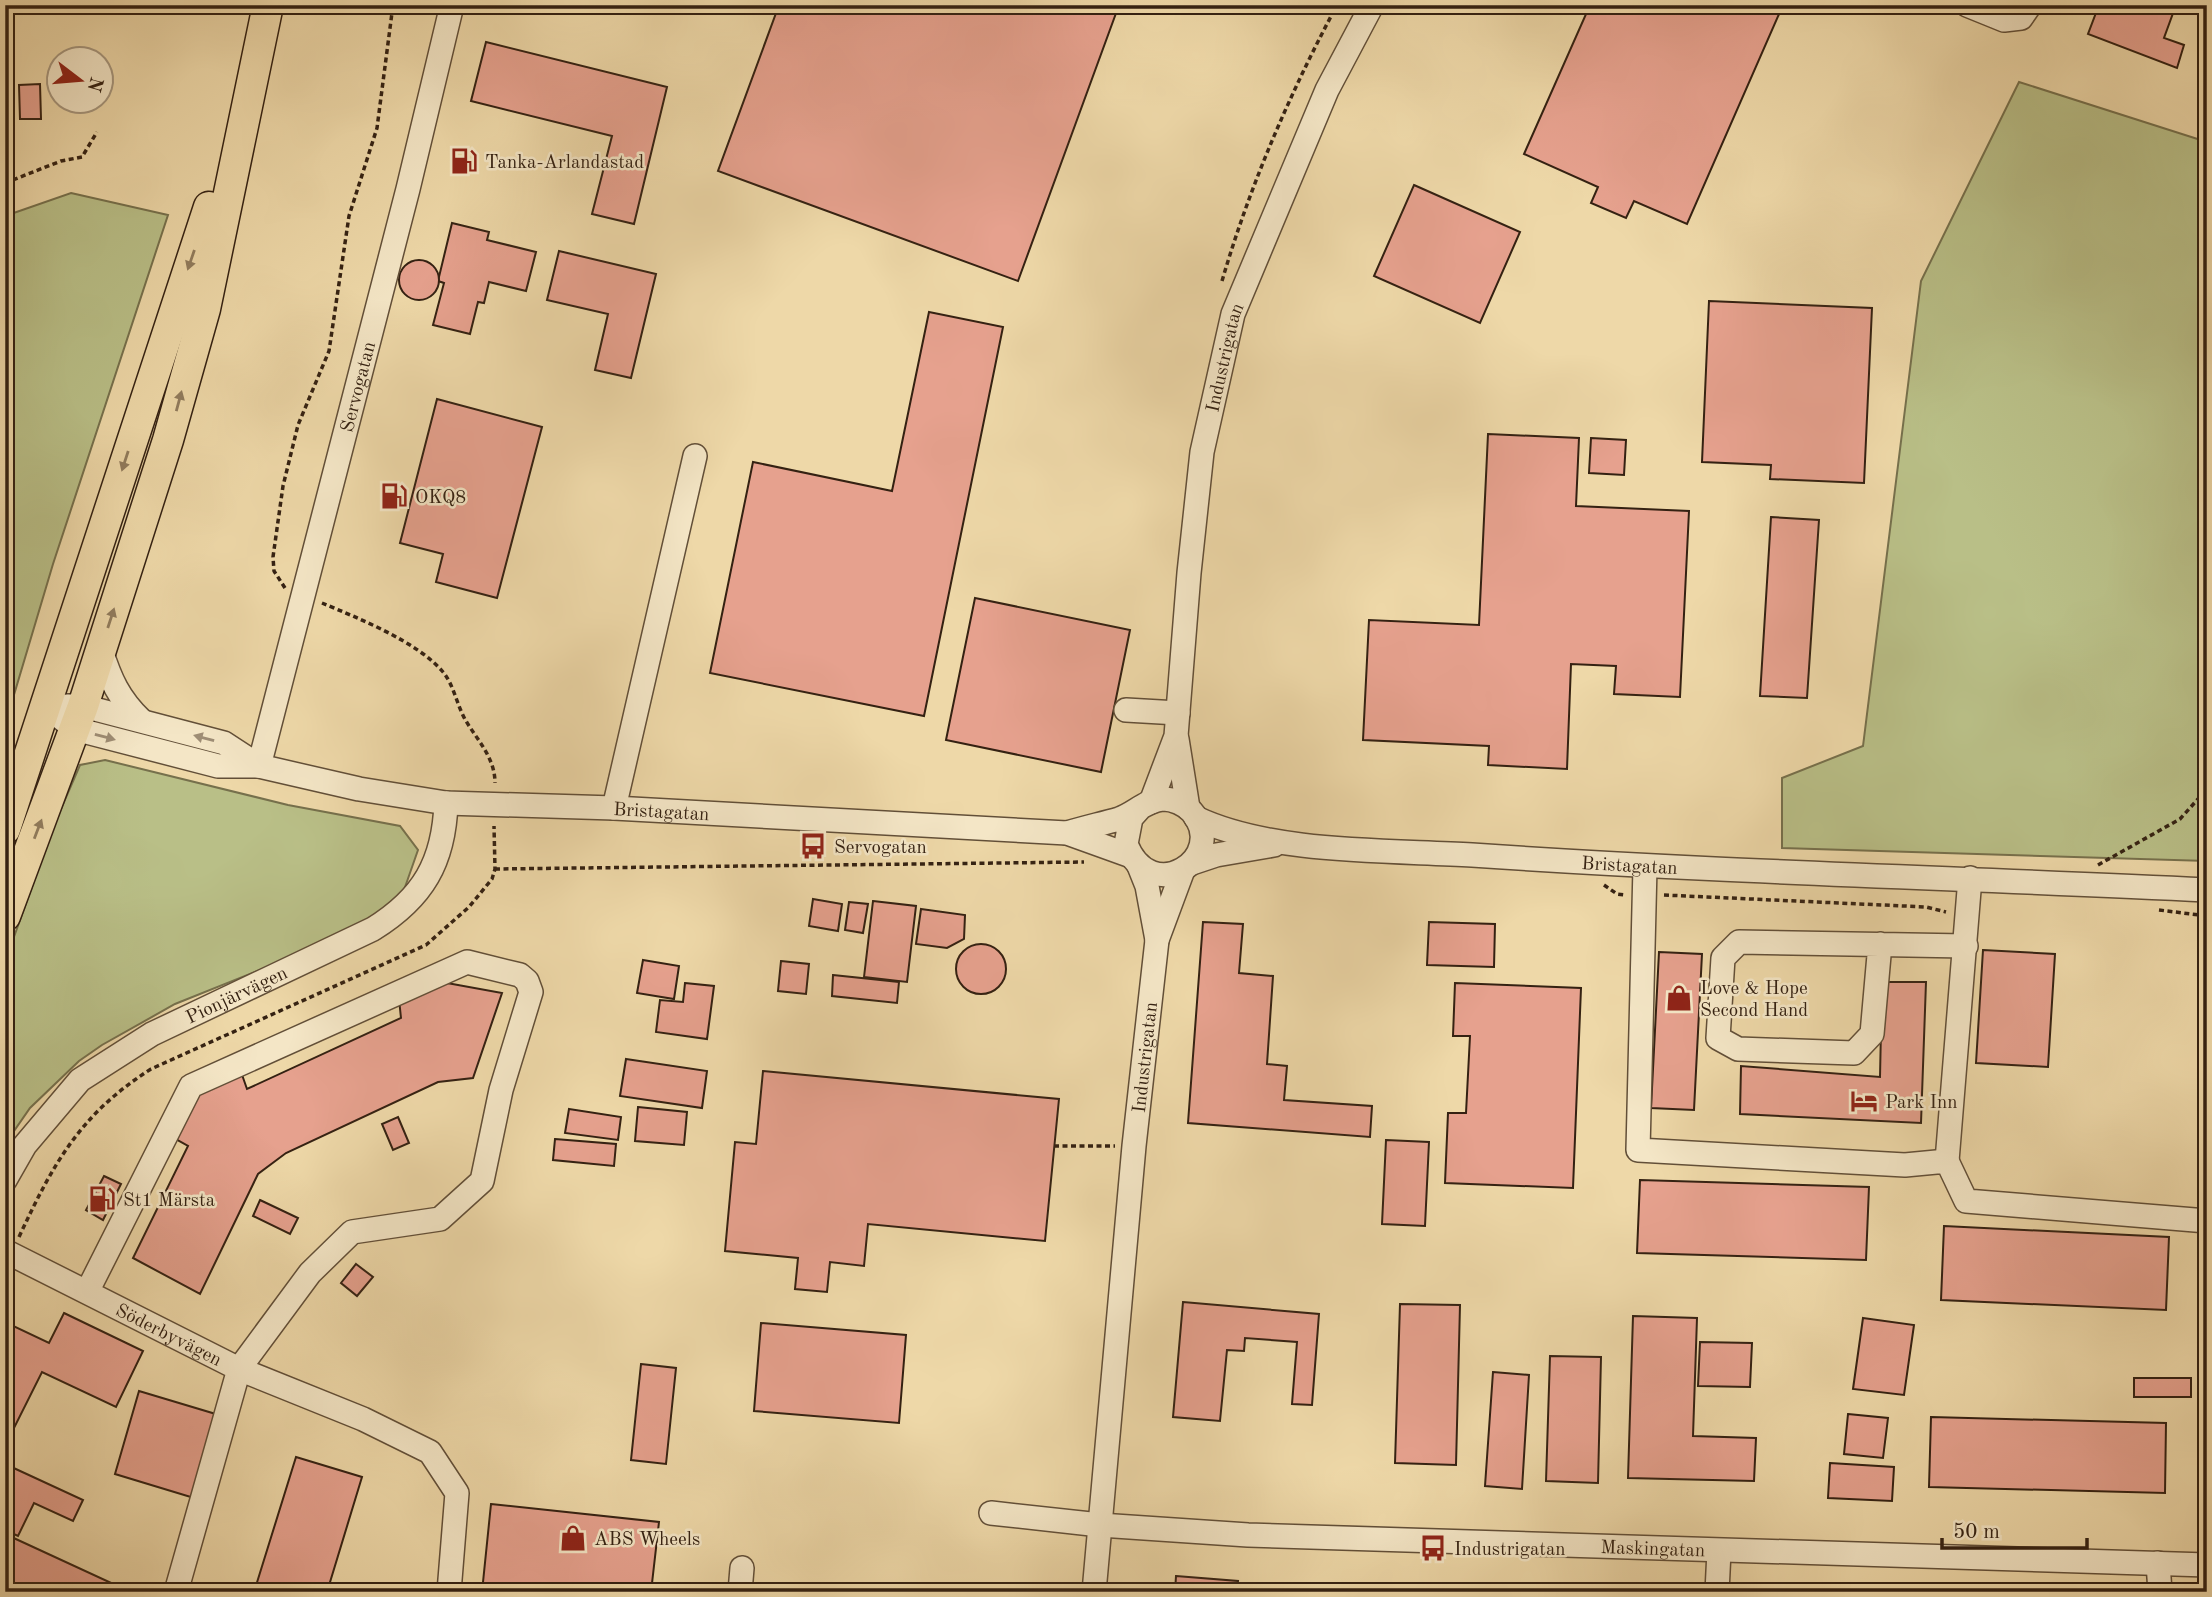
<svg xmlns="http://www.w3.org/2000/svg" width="2212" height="1597" font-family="'Old Standard TT',serif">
  <rect width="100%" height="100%" fill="#eed8a8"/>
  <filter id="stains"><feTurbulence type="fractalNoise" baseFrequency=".00286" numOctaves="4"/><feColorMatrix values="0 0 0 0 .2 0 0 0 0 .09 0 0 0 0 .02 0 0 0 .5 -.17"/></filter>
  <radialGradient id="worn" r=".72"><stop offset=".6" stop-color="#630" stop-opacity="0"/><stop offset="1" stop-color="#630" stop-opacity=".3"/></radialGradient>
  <g fill="#b9bf87" stroke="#76704c" stroke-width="2">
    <polygon points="2019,82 2207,142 2207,861 1782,848 1782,778 1863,746 1921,281"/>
    <polygon points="71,193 168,215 53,564 5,725 5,216"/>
    <polygon points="105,760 288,805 400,826 418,850 404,890 362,929 175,1004 102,1045 79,1061 30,1108 5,1144 5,962 54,825 80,765"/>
  </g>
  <g fill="#e6a18e" stroke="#342112" stroke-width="2">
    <polygon points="779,5 1119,5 1018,281 718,171"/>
    <polygon points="1590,5 1783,5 1687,224 1634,201 1626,218 1591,203 1598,187 1524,154"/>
    <polygon points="2099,5 2176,5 2164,38 2184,45 2177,68 2088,34"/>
    <polygon points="486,42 667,87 634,224 592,214 612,136 471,101"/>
    <polygon points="40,84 41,119 20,119 19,85"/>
    <polygon points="1414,185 1520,232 1480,323 1374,276"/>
    <polygon points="452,223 489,232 487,240 536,252 526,291 489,282 484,303 478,302 470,334 433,325 444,283 438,281"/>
    <polygon points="559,251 656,274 631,378 595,370 608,314 547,300"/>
    <circle cx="419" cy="280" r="20"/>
    <polygon points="1709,301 1872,308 1864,483 1770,479 1771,465 1702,462"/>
    <polygon points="929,312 1003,327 924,716 710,673 753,462 892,491"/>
    <polygon points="437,399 542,427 497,598 436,582 443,554 400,543"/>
    <polygon points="1488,434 1579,438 1576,506 1689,511 1680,697 1614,694 1616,666 1571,664 1567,769 1488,765 1489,746 1363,740 1369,620 1479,625"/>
    <polygon points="1591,438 1626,440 1624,475 1589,473"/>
    <polygon points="1771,517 1819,520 1807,698 1760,696"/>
    <polygon points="975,598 1130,630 1101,772 946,740"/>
    <polygon points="813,899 842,904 838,931 809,926"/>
    <polygon points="873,901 916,906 907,982 864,977"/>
    <polygon points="849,902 868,904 863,933 845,930"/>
    <polygon points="921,909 965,915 964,939 947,948 916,944"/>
    <polygon points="1203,922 1243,924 1239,973 1273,976 1267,1064 1287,1066 1284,1100 1372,1106 1370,1137 1188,1123"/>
    <polygon points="1429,922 1495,924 1494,967 1427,965"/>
    <circle cx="981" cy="969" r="25"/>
    <polygon points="1983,950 2055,954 2048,1067 1976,1063"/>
    <polygon points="1659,952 1702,954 1694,1110 1651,1108"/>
    <polygon points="643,960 679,966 674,999 637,993"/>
    <polygon points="781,961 809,964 806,994 778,991"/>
    <polygon points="833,975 899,982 897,1003 832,996"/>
    <polygon points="1882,982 1926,982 1921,1123 1740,1114 1741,1066 1880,1077"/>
    <polygon points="447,983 502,993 473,1078 438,1082 286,1153 258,1174 200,1294 133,1258 188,1146 174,1138 196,1088 240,1069 247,1089 401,1018 399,999"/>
    <polygon points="685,983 714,986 707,1039 656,1032 660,1000 683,1002"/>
    <polygon points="1455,983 1581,988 1573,1188 1445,1183 1448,1113 1466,1113 1470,1036 1453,1036"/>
    <polygon points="626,1059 707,1071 702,1108 620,1096"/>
    <polygon points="763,1071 1059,1099 1045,1241 868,1224 864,1266 830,1262 827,1292 795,1289 798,1258 725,1251 735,1142 756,1144"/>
    <polygon points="638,1107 687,1112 684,1145 635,1141"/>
    <polygon points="569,1109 621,1117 618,1140 565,1133"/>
    <polygon points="398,1117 409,1143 393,1150 382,1124"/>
    <polygon points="555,1139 616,1144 614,1166 553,1160"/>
    <polygon points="1386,1140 1429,1142 1425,1226 1382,1224"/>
    <polygon points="104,1176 121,1184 103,1220 86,1210"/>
    <polygon points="1640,1180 1869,1187 1866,1260 1637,1253"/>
    <polygon points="260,1200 298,1218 290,1234 253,1216"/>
    <polygon points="1944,1226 2169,1237 2166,1310 1941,1300"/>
    <polygon points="356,1264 373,1277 357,1296 341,1283"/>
    <polygon points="1183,1302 1319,1314 1312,1405 1292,1404 1297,1342 1245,1338 1244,1351 1227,1350 1220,1421 1173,1417"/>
    <polygon points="1400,1304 1460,1305 1456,1465 1395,1463"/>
    <polygon points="64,1313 143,1351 116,1407 42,1372 13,1430 5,1426 5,1322 49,1343"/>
    <polygon points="1633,1316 1697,1318 1693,1436 1756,1438 1754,1481 1628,1478"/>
    <polygon points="1863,1318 1914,1325 1904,1395 1853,1389"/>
    <polygon points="761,1323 906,1335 899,1423 754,1411"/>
    <polygon points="1700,1342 1752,1343 1750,1387 1698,1386"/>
    <polygon points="1550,1356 1601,1357 1598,1483 1546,1481"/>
    <polygon points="641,1364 676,1368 666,1464 631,1460"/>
    <polygon points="1493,1372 1529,1375 1522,1489 1485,1486"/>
    <rect x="2134" y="1378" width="57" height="19"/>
    <polygon points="139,1391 219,1415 194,1498 115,1474"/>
    <polygon points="1848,1414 1888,1418 1883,1458 1844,1454"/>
    <polygon points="1931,1417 2166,1423 2165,1493 1929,1487"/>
    <polygon points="296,1457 362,1477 327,1592 254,1592"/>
    <polygon points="1830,1463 1894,1467 1892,1501 1828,1498"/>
    <polygon points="5,1464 83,1500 73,1521 34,1503 18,1536 5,1530"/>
    <polygon points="491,1504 659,1522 651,1592 482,1592"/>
    <polygon points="5,1534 120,1587 118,1592 5,1592"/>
    <polygon points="1176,1576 1238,1581 1237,1592 1175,1592"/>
  </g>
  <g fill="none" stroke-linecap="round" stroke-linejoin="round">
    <g stroke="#624f38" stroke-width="26">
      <g id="minor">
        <polyline points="1967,5 2004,20 2021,18 2030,5"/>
        <path d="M101,650C110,679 119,699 141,720"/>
        <path id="s1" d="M46,706L75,729L218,766H259L359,789L446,803L614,808L1067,833L1131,856"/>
        <polyline points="67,706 83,706 224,743 259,766"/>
        <polyline points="1126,710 1178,713"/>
        <polyline points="1177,739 1188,808"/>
        <path id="s2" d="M259,766L408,189L452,5"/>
        <path id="s3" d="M1151,802L1176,736L1189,573L1202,452L1233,314L1327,90L1372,5"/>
        <polyline points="614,808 695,456"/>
        <path id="s4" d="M1196,818C1272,854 1388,850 1472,855C1717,872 1962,878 2207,890"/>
        <path d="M1067,833C1084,828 1101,824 1119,819C1134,814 1146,800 1163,799C1173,799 1185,804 1192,812C1230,857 1151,909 1126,844L1131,818L1140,808"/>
        <polyline points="1192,863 1216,855 1274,845"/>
        <polyline points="1139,866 1147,886 1157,940"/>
        <polyline points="1645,867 1638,1150 1905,1165 1947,1161 1966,1201 2207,1221"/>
        <polyline points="1880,944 1872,1034 1854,1053 1738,1049 1718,1038 1723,958 1739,942 1966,946"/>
        <polyline points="1947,1161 1970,878"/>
        <path id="s5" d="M5,1180L25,1145L80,1080L152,1034L373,929C423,898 444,862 446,803"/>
        <path id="s6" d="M5,1251L239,1369L176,1592"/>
        <polyline points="88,1290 191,1086 467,962 520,975 527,981 531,992 501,1090 482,1181 440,1219 352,1232 310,1273 239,1369 363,1419 430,1452 457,1493 449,1592"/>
        <path id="s7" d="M991,1513L1100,1525L1248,1535L2207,1565"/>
        <polyline points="2158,1563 2160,1592"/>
        <polyline points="740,1592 742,1568"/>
        <path id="s8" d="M1094,1592L1134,1146L1157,940L1183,870"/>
        <polyline points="1717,1592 1719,1551"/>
      </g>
    </g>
    <g stroke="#342112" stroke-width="33">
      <g id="major">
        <polyline points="5,829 209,207"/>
        <polyline points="5,916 83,706 168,440 205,309 268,5"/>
      </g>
    </g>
    <g stroke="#342112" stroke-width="3.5" stroke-dasharray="5 3.5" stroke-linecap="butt">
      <polyline points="5,183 61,161 82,157 97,132"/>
      <path d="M1222,281C1250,185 1290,93 1337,5"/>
      <polyline points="285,588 274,571 273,557 283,486 298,425 329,351 349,216 377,128 393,5"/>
      <path d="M322,603C358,618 418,642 443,672C454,685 457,706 466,721C478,741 495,758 495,783"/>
      <polyline points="2098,865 2180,819 2207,789"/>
      <polyline points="495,869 1084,862"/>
      <polyline points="1604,885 1617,894 1625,895"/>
      <polyline points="1664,895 1926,907 1946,912"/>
      <polyline points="2159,910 2207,916"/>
      <polyline points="1054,1146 1115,1146"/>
      <path d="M19,1237C53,1164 80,1114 151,1069L426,945L469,907L492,879L495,869L494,826"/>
    </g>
    <use href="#minor" stroke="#f4e6c6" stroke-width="23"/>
    <use href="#major" stroke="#eed8a8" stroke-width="30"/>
  </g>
  <defs><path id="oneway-solid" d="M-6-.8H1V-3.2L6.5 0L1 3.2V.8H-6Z" transform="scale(1.75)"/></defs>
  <g fill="#917c5d">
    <use href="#oneway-solid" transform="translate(191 260) rotate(109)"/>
    <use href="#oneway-solid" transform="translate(179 401) rotate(-75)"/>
    <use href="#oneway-solid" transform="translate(125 461) rotate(108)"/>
    <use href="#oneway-solid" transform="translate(111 618) rotate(-72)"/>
    <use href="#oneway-solid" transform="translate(38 829) rotate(-69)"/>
  </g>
  <g fill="#9e8d75">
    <use href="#oneway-solid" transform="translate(105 737) rotate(15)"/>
    <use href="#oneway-solid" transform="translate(204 738) rotate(-165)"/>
  </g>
  <defs>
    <g id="fuel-bare" transform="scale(2.1)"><path d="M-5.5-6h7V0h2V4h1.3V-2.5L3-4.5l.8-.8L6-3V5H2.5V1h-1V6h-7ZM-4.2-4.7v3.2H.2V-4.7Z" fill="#8f2418" stroke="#f4e6c6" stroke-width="2.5" paint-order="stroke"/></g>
    <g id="bus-bare" transform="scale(2.1)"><path d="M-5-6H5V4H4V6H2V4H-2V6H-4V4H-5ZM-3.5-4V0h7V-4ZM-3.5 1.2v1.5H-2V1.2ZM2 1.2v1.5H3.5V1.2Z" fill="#8f2418" stroke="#f4e6c6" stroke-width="2.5" paint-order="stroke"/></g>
    <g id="shop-bare" transform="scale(2.1)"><path d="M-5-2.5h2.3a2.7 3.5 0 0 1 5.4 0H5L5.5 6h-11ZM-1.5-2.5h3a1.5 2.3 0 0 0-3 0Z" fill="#8f2418" stroke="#f4e6c6" stroke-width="2.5" paint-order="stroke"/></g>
    <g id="hotel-bare" transform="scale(2.1)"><path d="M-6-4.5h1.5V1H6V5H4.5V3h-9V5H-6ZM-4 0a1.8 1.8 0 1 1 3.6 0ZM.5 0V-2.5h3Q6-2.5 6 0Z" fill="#8f2418" stroke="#f4e6c6" stroke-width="2.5" paint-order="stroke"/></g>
  </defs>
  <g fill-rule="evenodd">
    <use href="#fuel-bare" x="464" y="161"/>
    <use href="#fuel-bare" x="394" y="496"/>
    <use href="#bus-bare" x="813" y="846"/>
    <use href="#shop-bare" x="1679" y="998"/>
    <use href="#hotel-bare" x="1864" y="1101"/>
    <use href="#fuel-bare" x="102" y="1199"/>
    <use href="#shop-bare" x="573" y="1538"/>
    <use href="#bus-bare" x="1433" y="1548"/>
  </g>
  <g text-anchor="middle" stroke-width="5" stroke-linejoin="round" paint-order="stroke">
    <g font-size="19" fill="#342112" stroke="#f4e6c6" text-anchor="start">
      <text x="485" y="168">Tanka-Arlandastad</text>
      <text x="415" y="503">OKQ8</text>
      <text x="834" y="853">Servogatan</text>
      <text x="1700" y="994">Love &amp; Hope<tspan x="1700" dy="22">Second Hand</tspan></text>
      <text x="1885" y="1108">Park Inn</text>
      <text x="123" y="1206">St1 Märsta</text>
      <text x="594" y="1545">ABS Wheels</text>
      <text x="1454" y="1555">Industrigatan</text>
    </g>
    <g font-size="19" fill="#342112" stroke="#f4e6c6">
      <text dy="7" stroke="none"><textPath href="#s3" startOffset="453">Industrigatan</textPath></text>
      <text dy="7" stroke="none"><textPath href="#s2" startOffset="392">Servogatan</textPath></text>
      <text dy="7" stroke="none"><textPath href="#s1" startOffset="632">Bristagatan</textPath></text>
      <text dy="7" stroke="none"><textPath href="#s4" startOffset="438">Bristagatan</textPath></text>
      <text dy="7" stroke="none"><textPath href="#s5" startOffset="304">Pionjärvägen</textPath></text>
      <text dy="7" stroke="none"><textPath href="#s8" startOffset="537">Industrigatan</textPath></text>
      <text dy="7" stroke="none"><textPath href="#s6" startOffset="184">Söderbyvägen</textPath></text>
      <text dy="7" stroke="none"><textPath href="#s7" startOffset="663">Maskingatan</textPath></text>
    </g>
  </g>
  <rect width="2212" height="1597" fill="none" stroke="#eed8a8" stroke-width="28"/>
  <rect x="7" y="7" width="2198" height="1583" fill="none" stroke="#342112" stroke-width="3.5"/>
  <rect x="14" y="14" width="2184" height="1569" fill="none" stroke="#342112" stroke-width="2"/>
  <g transform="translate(80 80) rotate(106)"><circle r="33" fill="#f4e6c6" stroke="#a7977e" stroke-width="2"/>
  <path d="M0-5L12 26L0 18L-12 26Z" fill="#8f2418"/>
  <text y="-10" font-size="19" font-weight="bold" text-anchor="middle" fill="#342112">N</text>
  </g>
  <path d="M1942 1538v10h145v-10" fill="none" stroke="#342112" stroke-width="3.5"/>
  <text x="1953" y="1538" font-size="21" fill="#342112" stroke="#f4e6c6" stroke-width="5" paint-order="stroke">50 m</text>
  <rect width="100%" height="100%" filter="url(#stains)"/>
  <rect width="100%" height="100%" fill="url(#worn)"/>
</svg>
